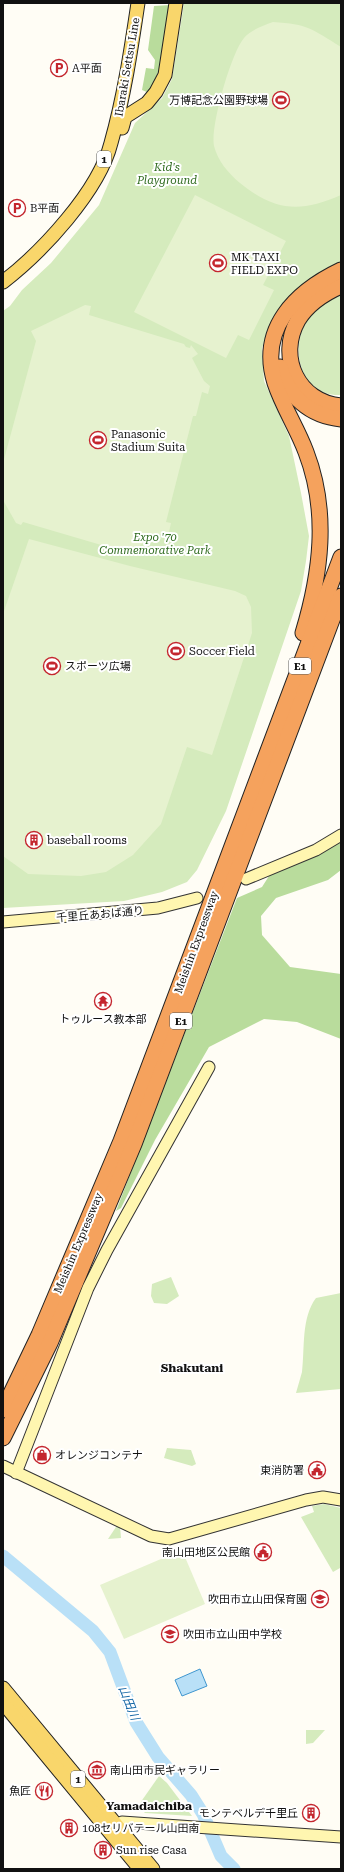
<svg xmlns="http://www.w3.org/2000/svg" width="344" height="1872" font-family="'Roboto Serif','Noto Sans JP',serif">
  <rect width="100%" height="100%" fill="#fffdf5"/>
  <g fill="#d5ebbd">
    <polygon points="184,3 341,3 341,265 287,301 270,324 262,348 264,381 289,436 301,493 309,536 306,561 301,591 226,811 197,870 187,882 162,892 124,901 3,908 3,311 10,306 22,290 51,263 99,205 135,123 162,98 172,79"/>
    <path d="M341,293V395C302,397 289,351 306,322C307,319 309,314 312,311C320,304 332,299 341,293Z"/>
    <polygon points="171,1277 179,1296 167,1304 154,1303 151,1296 152,1284"/>
    <path d="M341,1293V1389L296,1393C298,1386 300,1379 302,1372C305,1348 301,1318 316,1298Z"/>
    <polygon points="167,1448 191,1450 196,1464 192,1466 164,1458"/>
    <polygon points="324,1504 341,1508 341,1563 340,1568 333,1572 301,1517 314,1512 312,1506"/>
    <polygon points="120,1526 121,1538 108,1539 116,1527"/>
    <polygon points="306,1730 325,1730 313,1743 306,1744"/>
    <polygon points="159,1776 167,1783 192,1816 145,1813 138,1806"/>
  </g>
  <g fill="#b9dc9c">
    <polygon points="171,5 163,61 149,93 142,90 146,68 154,69 155,60 148,50 154,6"/>
    <polygon points="341,836 341,870 328,880 276,898 261,916 262,935 290,967 341,974 341,1039 297,1022 264,1019 209,1047 155,1140 121,1208 116,1211 237,898 262,887 269,876"/>
  </g>
  <g fill="#e6f2cf">
    <path d="M273,22C308,24 312,29 341,47V195C300,213 275,211 240,183C228,173 218,161 214,146C210,127 231,53 244,38C251,30 262,26 273,22Z"/>
    <polygon points="195,195 286,241 263,285 274,290 249,340 238,335 226,358 134,312"/>
    <polygon points="85,305 91,306 89,315 184,344 186,347 190,348 191,345 198,354 192,358 204,381 210,386 208,394 202,392 196,416 193,416 166,522 171,523 169,532 162,533 140,545 142,550 136,553 130,550 125,552 23,522 21,525 16,523 3,500 3,463 36,341 31,331"/>
    <polygon points="29,539 130,566 235,591 246,596 251,607 252,633 212,755 187,747 161,824 133,855 106,872 81,876 28,874 3,856 3,614"/>
    <polygon points="182,1550 205,1604 124,1639 100,1585"/>
  </g>
  <polygon fill="#b9e0f7" stroke="#3f96cf" points="200,1669 207,1686 182,1696 175,1680"/>
  <g fill="none" stroke-linecap="round" stroke-linejoin="round">
    <polyline stroke="#b9e0f7" stroke-width="13" points="3,1556 93,1631 110,1652 136,1722 158,1757 191,1795 203,1814 221,1856 234,1869"/>
    <g stroke="#333" stroke-width="13">
      <g id="secondary">
        <polyline points="246,879 316,850 341,835"/>
        <polyline points="3,922 158,908 197,898"/>
        <polyline points="3,1466 151,1536 169,1539 306,1500 323,1497 341,1500"/>
        <polyline points="16,1473 88,1288 107,1250 209,1067"/>
        <polyline points="111,1829 122,1822 341,1837"/>
      </g>
    </g>
    <g stroke="#222" stroke-width="15">
      <g id="primary">
        <polyline points="122,128 125,117 147,103 156,92 165,75 176,3"/>
        <path d="M3,282C42,252 99,191 111,143C124,97 131,50 138,3"/>
        <polyline points="3,1688 153,1869"/>
        <polyline points="3,1703 140,1869"/>
      </g>
    </g>
    <g stroke="#222" stroke-width="17">
      <g id="highway">
        <path d="M341,286C325,293 308,304 298,320C277,357 298,402 341,406"/>
        <path d="M280,367C288,397 310,416 341,419"/>
        <path d="M303,633C321,573 329,512 306,452C297,428 283,407 275,383C258,329 295,292 341,270"/>
        <polyline points="3,1410 39,1335 121,1141 341,557"/>
        <polyline points="3,1438 50,1343 134,1144 341,596"/>
      </g>
    </g>
    <use href="#secondary" stroke="#fff6b0" stroke-width="11"/>
    <use href="#primary" stroke="#f9d66b" stroke-width="13"/>
    <use href="#highway" stroke="#f5a25d" stroke-width="15"/>
  </g>
  <defs>
    <g id="parking-ring" transform="scale(0.9)"><circle r="9.5" fill="#fff" stroke="#c4262e" stroke-width="1.5"/><path d="M-3.5-5.5H1a3.5 3.5 0 0 1 0 7H-1V5.5H-3.5ZM-1-3.4V-.6H.8a1.4 1.4 0 0 0 0-2.8Z" fill="#c4262e"/></g>
    <g id="stadium-ring" transform="scale(0.9)"><circle r="9.5" fill="#fff" stroke="#c4262e" stroke-width="1.5"/><path d="M0-5a6.5 5 0 1 0 0 10a6.5 5 0 1 0 0-10ZM-3.5-1.8h7v3.6h-7Z" fill="#c4262e"/></g>
    <g id="building-ring" transform="scale(0.9)"><circle r="9.5" fill="#fff" stroke="#c4262e" stroke-width="1.5"/><path d="M-4-6H4V6H1V3H-1V6H-4ZM-2.5-4.3h1.7v1.8h-1.7ZM.8-4.3h1.7v1.8H.8ZM-2.5-1h1.7V.8h-1.7ZM.8-1h1.7V.8H.8Z" fill="#c4262e"/></g>
    <g id="temple-ring" transform="scale(0.9)"><circle r="9.5" fill="#fff" stroke="#c4262e" stroke-width="1.5"/><path d="M0-6L5-2H3V0L6.5 2.5H4V6H1.5V3h-3V6H-4V2.5H-6.5L-3 0V-2H-5Z" fill="#c4262e"/></g>
    <g id="shop-ring" transform="scale(0.9)"><circle r="9.5" fill="#fff" stroke="#c4262e" stroke-width="1.5"/><path d="M-5-2.5h2.3a2.7 3.5 0 0 1 5.4 0H5L5.5 6h-11ZM-1.5-2.5h3a1.5 2.3 0 0 0-3 0Z" fill="#c4262e"/></g>
    <g id="civic-ring" transform="scale(0.9)"><circle r="9.5" fill="#fff" stroke="#c4262e" stroke-width="1.5"/><path d="M-.6-6.5H3V-4.5H.6V-3L4-1V1h2V6H-6V1h2V-1L-.6-3ZM-1.2 2.5V6h2.4V2.5Z" fill="#c4262e"/></g>
    <g id="school-ring" transform="scale(0.9)"><circle r="9.5" fill="#fff" stroke="#c4262e" stroke-width="1.5"/><path d="M0-5L7-2L0 1L-7-2ZM-4 1L0 2.5L4 1V4Q0 6-4 4Z" fill="#c4262e"/></g>
    <g id="museum-ring" transform="scale(0.9)"><circle r="9.5" fill="#fff" stroke="#c4262e" stroke-width="1.5"/><path d="M0-6L6-3V-2H-6V-3ZM-5-1h2V3h-2ZM-1-1h2V3h-2ZM3-1h2V3H3ZM-6 4H6V6H-6Z" fill="#c4262e"/></g>
    <g id="restaurant-ring" transform="scale(0.9)"><circle r="9.5" fill="#fff" stroke="#c4262e" stroke-width="1.5"/><path d="M-5-6h1v4h1v-4h1v4h1v-4h1v5L-1.5 .5V6h-2V.5L-5-1ZM5-6V6H3V1.5H1.5Q1.5-4 5-6Z" fill="#c4262e"/></g>
  </defs>
  <g fill-rule="evenodd">
    <use href="#parking-ring" x="59" y="68"/>
    <use href="#stadium-ring" x="281" y="100"/>
    <use href="#parking-ring" x="17" y="208"/>
    <use href="#stadium-ring" x="218" y="263"/>
    <use href="#stadium-ring" x="98" y="440"/>
    <use href="#stadium-ring" x="176" y="651"/>
    <use href="#stadium-ring" x="52" y="666"/>
    <use href="#building-ring" x="34" y="840"/>
    <use href="#temple-ring" x="103" y="1001"/>
    <use href="#shop-ring" x="42" y="1455"/>
    <use href="#civic-ring" x="317" y="1470"/>
    <use href="#civic-ring" x="263" y="1552"/>
    <use href="#school-ring" x="320" y="1599"/>
    <use href="#school-ring" x="170" y="1634"/>
    <use href="#museum-ring" x="97" y="1770"/>
    <use href="#restaurant-ring" x="44" y="1791"/>
    <use href="#building-ring" x="311" y="1813"/>
    <use href="#building-ring" x="69" y="1828"/>
    <use href="#building-ring" x="103" y="1850"/>
  </g>
  <g text-anchor="middle" stroke-width="4" stroke-linejoin="round" paint-order="stroke">
    <g fill="#fff" stroke="#585858" stroke-width="1">
      <rect x="97" y="151" width="14" height="16" rx="3"/>
      <rect x="289" y="658" width="22" height="16" rx="3"/>
      <rect x="170" y="1013" width="22" height="16" rx="3"/>
      <rect x="71" y="1771" width="14" height="16" rx="3"/>
    </g>
    <g font-size="10" font-weight="bold" fill="#111">
      <text x="104" y="163">1</text>
      <text x="300" y="670">E1</text>
      <text x="181" y="1025">E1</text>
      <text x="78" y="1783">1</text>
    </g>
    <g font-size="11" fill="#111" stroke="#fff">
      <text transform="translate(127 67) rotate(-80)" y="4">Ibaraki Settsu Line</text>
      <text transform="translate(100 914) rotate(-5)" y="4">千里丘あおば通り</text>
      <text transform="translate(196 942) rotate(-70)" y="4">Meishin Expressway</text>
      <text transform="translate(78 1243) rotate(-67)" y="4">Meishin Expressway</text>
    </g>
    <g font-size="11" fill="#111" stroke="#fff" text-anchor="start">
      <text x="72" y="72">A平面</text>
      <text x="268" y="104" text-anchor="end">万博記念公園野球場</text>
      <text x="30" y="212">B平面</text>
      <text x="231" y="261">MK TAXI<tspan x="231" dy="13">FIELD EXPO</tspan></text>
      <text x="111" y="438">Panasonic<tspan x="111" dy="13">Stadium Suita</tspan></text>
      <text x="189" y="655">Soccer Field</text>
      <text x="65" y="670">スポーツ広場</text>
      <text x="47" y="844">baseball rooms</text>
      <text x="103" y="1023" text-anchor="middle">トゥルース教本部</text>
      <text x="55" y="1459">オレンジコンテナ</text>
      <text x="304" y="1474" text-anchor="end">東消防署</text>
      <text x="250" y="1556" text-anchor="end">南山田地区公民館</text>
      <text x="307" y="1603" text-anchor="end">吹田市立山田保育園</text>
      <text x="183" y="1638">吹田市立山田中学校</text>
      <text x="110" y="1774">南山田市民ギャラリー</text>
      <text x="31" y="1795" text-anchor="end">魚匠</text>
      <text x="298" y="1817" text-anchor="end">モンテベルデ千里丘</text>
      <text x="82" y="1832">108セリバテール山田南</text>
      <text x="116" y="1854">Sun rise Casa</text>
    </g>
    <g font-size="11" font-style="italic" fill="#2f6b1f" stroke="#fff">
      <text x="167" y="171">Kid's<tspan x="167" dy="13">Playground</tspan></text>
      <text x="155" y="541">Expo '70<tspan x="155" dy="13">Commemorative Park</tspan></text>
    </g>
    <g font-size="12" font-weight="bold" fill="#111" stroke="#fff">
      <text x="192" y="1372">Shakutani</text>
      <text x="149" y="1810">Yamadaichiba</text>
    </g>
    <g font-size="12" font-style="italic" fill="#1768a6" stroke="#fff">
      <text transform="translate(129 1703) rotate(68)" y="4">山田川</text>
    </g>
  </g>
  <rect width="344" height="1872" fill="none" stroke="#111111" stroke-width="8"/>
</svg>
